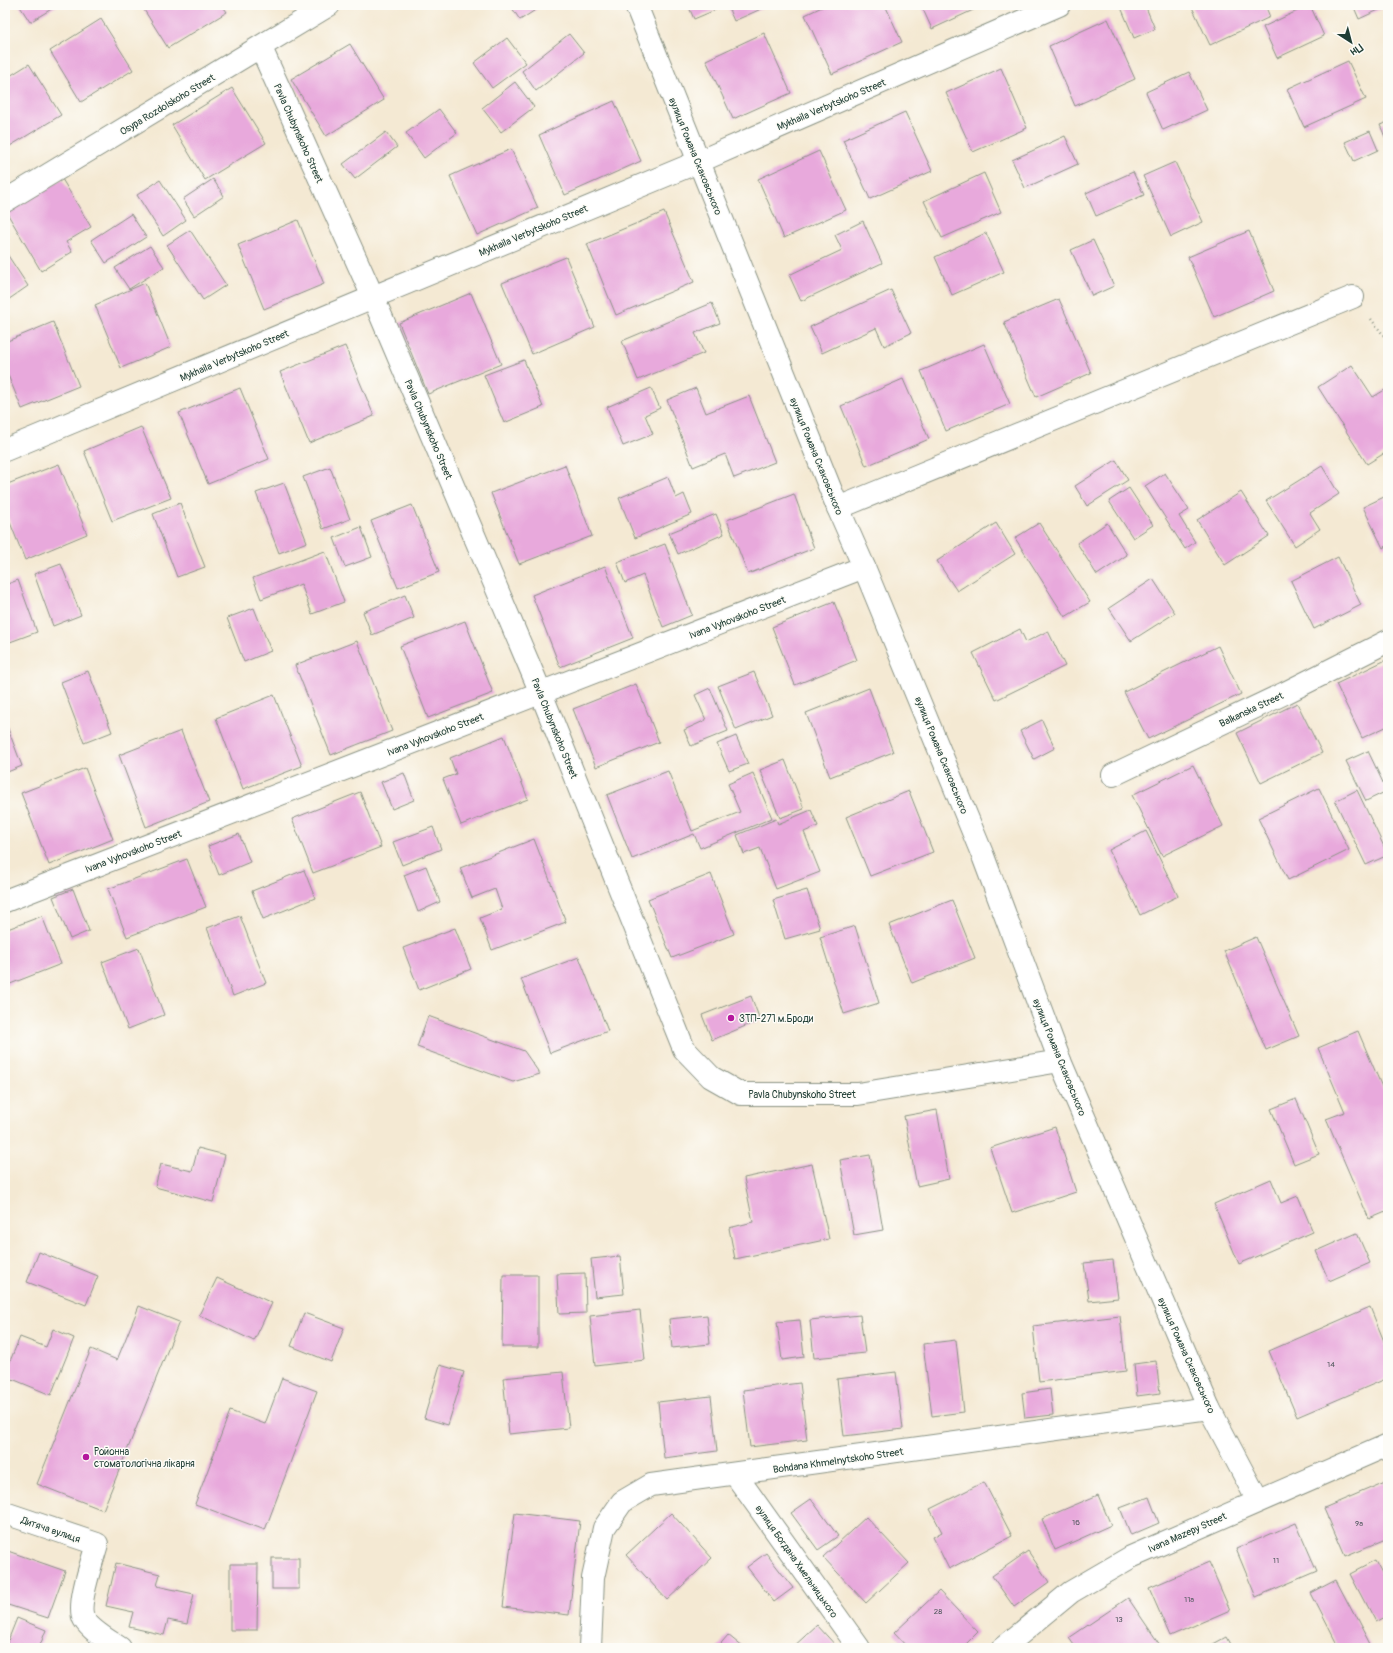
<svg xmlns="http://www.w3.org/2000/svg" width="1393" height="1653" font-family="Pangolin,sans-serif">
  <rect width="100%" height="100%" fill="#fdfcf7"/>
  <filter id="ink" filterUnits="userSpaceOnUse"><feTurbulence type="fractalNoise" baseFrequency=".025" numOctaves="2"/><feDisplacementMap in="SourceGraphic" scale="8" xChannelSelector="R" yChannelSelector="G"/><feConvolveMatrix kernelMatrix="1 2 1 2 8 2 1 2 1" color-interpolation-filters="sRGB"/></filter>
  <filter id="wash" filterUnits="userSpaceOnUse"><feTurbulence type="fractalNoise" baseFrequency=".012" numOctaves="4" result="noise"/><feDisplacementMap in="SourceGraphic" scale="16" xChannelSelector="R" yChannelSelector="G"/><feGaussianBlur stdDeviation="0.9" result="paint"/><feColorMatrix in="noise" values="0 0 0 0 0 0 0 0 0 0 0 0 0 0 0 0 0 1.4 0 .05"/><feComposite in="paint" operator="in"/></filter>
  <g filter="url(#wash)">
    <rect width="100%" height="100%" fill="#f4e9d3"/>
    <g id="blocks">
      <g fill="#e8a9dc">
        <polygon points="19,5 58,5 30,22"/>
        <polygon points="141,5 222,5 227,12 168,48"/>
        <polygon points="510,5 543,5 520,20"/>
        <polygon points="688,5 727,5 694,19"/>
        <polygon points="727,5 770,5 734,21"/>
        <polygon points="826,5 885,5 902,42 832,74 805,15"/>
        <polygon points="921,5 984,5 932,29"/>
        <polygon points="1120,5 1145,5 1155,29 1134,38"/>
        <polygon points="1191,5 1265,5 1270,17 1210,45"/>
        <polygon points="1310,5 1324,36 1277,58 1263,27"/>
        <polygon points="1353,5 1381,5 1383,8 1359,19"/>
        <polygon points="101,19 133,70 81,102 50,51"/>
        <polygon points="1108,19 1135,79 1075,106 1049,46"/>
        <polygon points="764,33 791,93 733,119 706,60"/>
        <polygon points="569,34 584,53 536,91 522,71"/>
        <polygon points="507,38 526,63 492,88 474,63"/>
        <polygon points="350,44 384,100 326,136 291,79"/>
        <polygon points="1348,61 1366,99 1304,127 1287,89"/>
        <polygon points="29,64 61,115 5,149 5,79"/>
        <polygon points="1001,68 1027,128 973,152 946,93"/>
        <polygon points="1189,72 1207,110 1163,130 1146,92"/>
        <polygon points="515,82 534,107 501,132 482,108"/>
        <polygon points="232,88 266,143 205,180 172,125"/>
        <polygon points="614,101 641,161 565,195 539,135"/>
        <polygon points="439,109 457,133 424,158 406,133"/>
        <polygon points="905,112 932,171 870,199 843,140"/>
        <polygon points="1388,122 1388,144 1380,125"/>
        <polygon points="1370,131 1378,150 1354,161 1345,142"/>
        <polygon points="386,132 397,147 355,179 343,164"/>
        <polygon points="1065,136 1078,164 1025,188 1012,160"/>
        <polygon points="511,149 538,208 477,235 450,176"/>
        <polygon points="819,151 846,210 784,238 758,179"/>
        <polygon points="1175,162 1203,222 1171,237 1143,176"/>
        <polygon points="1133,172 1144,195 1096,216 1086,193"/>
        <polygon points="984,173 1001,212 942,238 924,201"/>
        <polygon points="62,179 91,227 66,242 72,252 41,271 7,213"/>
        <polygon points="213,179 224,196 194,216 183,199"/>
        <polygon points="160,180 186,220 163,236 137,195"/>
        <polygon points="664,212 694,282 616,315 587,244"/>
        <polygon points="131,214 146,237 106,263 91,240"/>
        <polygon points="298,220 324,284 264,309 238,245"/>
        <polygon points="863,221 882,263 801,301 789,275 842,250 835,235"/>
        <polygon points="190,230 226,285 203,300 167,245"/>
        <polygon points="1249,231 1274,291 1214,317 1188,257"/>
        <polygon points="986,233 1004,272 952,295 935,257"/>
        <polygon points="1093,240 1114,286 1092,296 1071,250"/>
        <polygon points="150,246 164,267 129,289 115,268"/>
        <polygon points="5,251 28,286 5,302"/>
        <polygon points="566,257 595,327 532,354 502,283"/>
        <polygon points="145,283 171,347 121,368 95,305"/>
        <polygon points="891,290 911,333 884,346 876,328 822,353 810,327"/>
        <polygon points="471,293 501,364 428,394 399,323"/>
        <polygon points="1059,299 1091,373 1036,397 1004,322"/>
        <polygon points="712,303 720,323 695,333 704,353 638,380 622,341"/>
        <polygon points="53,322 79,386 22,409 5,368 5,342"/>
        <polygon points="984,344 1010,404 946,431 921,371"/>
        <polygon points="345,346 374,416 309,443 280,372"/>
        <polygon points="524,360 543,407 504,423 484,375"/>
        <polygon points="1352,365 1373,397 1388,388 1388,451 1367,464 1318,387"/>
        <polygon points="903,379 929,439 866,466 841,406"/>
        <polygon points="240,388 269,459 208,484 179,413"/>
        <polygon points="651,388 660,408 645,415 653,434 623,446 607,407"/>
        <polygon points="696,388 706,413 749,396 775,462 734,478 725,454 693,467 667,400"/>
        <polygon points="141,427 171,498 112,521 84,451"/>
        <polygon points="1116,460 1128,480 1087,506 1075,486"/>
        <polygon points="59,464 87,534 25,560 5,510 5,485"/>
        <polygon points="565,465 592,536 519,564 491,493"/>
        <polygon points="1322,466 1339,494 1310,513 1320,529 1295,546 1266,501"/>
        <polygon points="330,467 350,519 323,529 303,477"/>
        <polygon points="1165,473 1189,510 1179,516 1195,542 1185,549 1145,486"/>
        <polygon points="668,477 676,498 684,494 692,514 635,538 619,498"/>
        <polygon points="284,483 307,542 279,553 256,493"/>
        <polygon points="1129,488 1153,525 1133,538 1109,501"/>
        <polygon points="1241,492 1269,536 1225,565 1197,520"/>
        <polygon points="794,494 814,548 748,574 727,520"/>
        <polygon points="1384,497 1388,504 1388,545 1383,548 1363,507"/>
        <polygon points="180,503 205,567 177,577 153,514"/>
        <polygon points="412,505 439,572 398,588 371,521"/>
        <polygon points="716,514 724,534 678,554 669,533"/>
        <polygon points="996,523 1015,554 957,591 937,561"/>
        <polygon points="1039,523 1090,602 1065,617 1015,538"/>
        <polygon points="1107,523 1127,555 1097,575 1077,543"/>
        <polygon points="361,527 372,557 345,567 334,538"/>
        <polygon points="665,544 692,615 663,627 643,575 625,583 617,562"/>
        <polygon points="325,551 344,602 312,614 301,584 261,599 253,578"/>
        <polygon points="1338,557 1361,605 1314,629 1291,581"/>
        <polygon points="61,564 81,615 53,626 34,574"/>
        <polygon points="605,566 633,638 560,667 532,595"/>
        <polygon points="1153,579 1175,613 1131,641 1109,608"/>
        <polygon points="18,580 37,632 10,642 5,630 5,585"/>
        <polygon points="405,595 414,618 372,635 363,612"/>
        <polygon points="834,602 857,660 795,685 772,627"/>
        <polygon points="254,608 271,651 244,662 227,618"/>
        <polygon points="465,621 493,693 428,718 400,646"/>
        <polygon points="1020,629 1026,642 1048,631 1065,666 996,700 973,653"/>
        <polygon points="357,641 392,731 331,755 295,665"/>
        <polygon points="1218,646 1241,694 1148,739 1124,692"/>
        <polygon points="1388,659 1388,726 1362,738 1336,684"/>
        <polygon points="88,671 112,732 84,743 61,682"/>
        <polygon points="754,672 772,715 736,730 718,686"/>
        <polygon points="636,684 659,742 596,767 573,709"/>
        <polygon points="710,688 728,731 691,746 684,730 706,720 695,695"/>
        <polygon points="869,688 893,752 830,777 806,713"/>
        <polygon points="274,695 302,766 243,789 216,718"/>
        <polygon points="1297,703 1322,753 1261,783 1237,733"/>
        <polygon points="1042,720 1055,748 1034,759 1020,731"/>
        <polygon points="5,721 22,766 5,773"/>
        <polygon points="181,731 209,802 146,827 119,755"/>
        <polygon points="504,736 528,799 461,825 443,779 456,774 450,758"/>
        <polygon points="736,736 748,764 729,771 717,744"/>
        <polygon points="1368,751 1387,791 1366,801 1346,761"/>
        <polygon points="785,760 804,809 780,818 760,770"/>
        <polygon points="1193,765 1223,826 1162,856 1132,795"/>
        <polygon points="85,768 113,839 49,865 21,793"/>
        <polygon points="668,771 692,831 740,812 728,784 753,773 772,818 700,848 694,834 632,859 607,795"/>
        <polygon points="404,773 414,800 392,809 381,782"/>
        <polygon points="1319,788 1349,850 1288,880 1258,818"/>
        <polygon points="1357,790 1388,855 1366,865 1335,801"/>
        <polygon points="909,791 933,852 870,876 846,817"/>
        <polygon points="360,792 381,847 313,873 292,819"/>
        <polygon points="811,810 818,826 804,832 820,872 776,889 760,848 744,854 737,835 776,819 778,824"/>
        <polygon points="433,827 441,849 402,865 393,842"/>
        <polygon points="1146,831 1178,896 1140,915 1109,850"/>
        <polygon points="239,834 250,862 219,875 208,846"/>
        <polygon points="534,839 566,922 492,950 480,918 502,909 495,889 472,898 460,868"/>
        <polygon points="187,859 206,907 127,937 108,889"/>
        <polygon points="426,866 440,902 418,912 404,875"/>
        <polygon points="304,870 315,898 263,919 252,891"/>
        <polygon points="711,874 734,934 672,958 648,899"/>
        <polygon points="73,889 89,931 70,939 53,897"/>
        <polygon points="807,890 820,929 785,939 773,900"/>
        <polygon points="952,900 975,958 912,983 889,925"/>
        <polygon points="42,916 61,964 5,986 5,930"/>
        <polygon points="240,916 266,983 233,996 207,928"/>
        <polygon points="855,926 879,1003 844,1014 820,937"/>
        <polygon points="455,928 471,969 419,990 403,948"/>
        <polygon points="1256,937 1299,1036 1266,1050 1224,951"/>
        <polygon points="139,948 164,1015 128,1029 102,962"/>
        <polygon points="579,957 608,1031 550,1053 521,979"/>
        <polygon points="751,996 760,1020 712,1040 702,1015"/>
        <polygon points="428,1016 524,1051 540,1074 513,1082 417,1047"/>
        <polygon points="1358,1031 1388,1101 1388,1211 1369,1219 1326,1119 1345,1112 1318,1048"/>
        <polygon points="1296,1099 1319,1154 1294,1164 1271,1109"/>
        <polygon points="937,1110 949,1179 917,1186 904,1116"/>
        <polygon points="1055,1127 1076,1192 1012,1213 990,1148"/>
        <polygon points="198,1148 225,1155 213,1202 155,1187 161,1164 192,1171"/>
        <polygon points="870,1155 883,1230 854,1235 840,1160"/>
        <polygon points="812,1164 829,1239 735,1259 729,1228 753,1222 744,1178"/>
        <polygon points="1271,1179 1281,1203 1298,1196 1313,1232 1239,1264 1214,1204"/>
        <polygon points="1357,1233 1370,1263 1329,1281 1316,1251"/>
        <polygon points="39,1252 98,1276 86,1305 27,1282"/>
        <polygon points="620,1256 624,1294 595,1297 591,1259"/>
        <polygon points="1113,1260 1118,1298 1089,1301 1084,1263"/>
        <polygon points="585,1273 586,1313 559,1314 557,1274"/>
        <polygon points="503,1275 538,1275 538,1347 502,1347"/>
        <polygon points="217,1278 272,1303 254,1341 199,1315"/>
        <polygon points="139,1306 179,1322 103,1510 37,1484 91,1349 117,1360"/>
        <polygon points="1370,1307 1388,1351 1388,1378 1297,1417 1269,1351"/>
        <polygon points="640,1310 645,1360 595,1366 590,1316"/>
        <polygon points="304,1313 344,1328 331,1362 291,1346"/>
        <polygon points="707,1315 710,1344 672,1348 669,1319"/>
        <polygon points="860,1315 865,1353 814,1358 810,1320"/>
        <polygon points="1120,1316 1126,1371 1039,1382 1033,1326"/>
        <polygon points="800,1320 804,1357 782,1360 777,1322"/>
        <polygon points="53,1329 74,1338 51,1395 5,1376 5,1373 20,1337 46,1347"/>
        <polygon points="956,1340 964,1412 932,1416 923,1344"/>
        <polygon points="1156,1361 1160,1393 1137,1396 1134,1364"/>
        <polygon points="440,1365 464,1372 448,1425 424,1418"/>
        <polygon points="563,1372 569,1428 509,1434 503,1378"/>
        <polygon points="896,1372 903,1429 844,1436 837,1379"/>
        <polygon points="282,1378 317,1391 265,1530 195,1504 230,1411 265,1424"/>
        <polygon points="800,1383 807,1440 750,1447 743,1390"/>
        <polygon points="1050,1389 1053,1415 1025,1418 1022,1393"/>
        <polygon points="711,1396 717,1451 664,1458 658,1402"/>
        <polygon points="984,1482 1012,1536 949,1569 933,1537 942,1532 930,1509"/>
        <polygon points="1385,1482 1388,1489 1388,1538 1345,1556 1324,1508"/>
        <polygon points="1098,1495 1111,1525 1055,1550 1042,1519"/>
        <polygon points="1149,1497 1159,1523 1131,1535 1120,1508"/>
        <polygon points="811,1499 838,1536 818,1550 791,1513"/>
        <polygon points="515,1513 580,1521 569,1615 503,1607"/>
        <polygon points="671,1513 712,1558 667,1600 626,1555"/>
        <polygon points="866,1517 909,1563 866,1603 823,1557"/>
        <polygon points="1296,1523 1317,1571 1256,1597 1236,1549"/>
        <polygon points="5,1550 65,1571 48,1618 5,1604"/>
        <polygon points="1028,1551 1049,1582 1014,1607 992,1576"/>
        <polygon points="766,1553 793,1588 774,1602 747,1567"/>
        <rect x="272" y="1558" width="27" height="31"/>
        <polygon points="1375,1561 1388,1585 1388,1615 1375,1622 1350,1574"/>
        <polygon points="1209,1562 1230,1610 1170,1636 1149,1588"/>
        <polygon points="116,1563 160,1574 157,1586 194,1594 187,1624 168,1620 164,1635 129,1627 133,1612 106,1606"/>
        <polygon points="230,1564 258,1564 257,1630 230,1630"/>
        <polygon points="1336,1580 1370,1645 1364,1648 1339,1648 1311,1593"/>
        <polygon points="939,1591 978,1632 962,1648 908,1648 894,1633"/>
        <polygon points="1128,1598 1162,1648 1076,1648 1069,1638"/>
        <polygon points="17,1618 46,1630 39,1648 5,1648"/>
        <polygon points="817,1625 838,1648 792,1648"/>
        <polygon points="728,1635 744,1648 717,1648"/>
        <polygon points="1226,1637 1232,1648 1206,1648"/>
      </g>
    </g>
  </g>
  <g filter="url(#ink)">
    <use href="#blocks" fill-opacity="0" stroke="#8a9384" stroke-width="1"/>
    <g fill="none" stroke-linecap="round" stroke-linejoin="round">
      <g stroke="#8a9384" stroke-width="24">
        <g id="minor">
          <polyline points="636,5 838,508 864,567 983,856 1060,1061 1209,1408 1258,1501"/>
          <polyline points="261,48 373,297 541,693 684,1049 711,1077 741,1094 858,1094 1060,1061"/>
          <polyline points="5,201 329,5"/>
          <polyline points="5,450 698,162 1059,5"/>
          <polyline points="838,508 1353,297"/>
          <polyline points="1113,775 1285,693 1388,641"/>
          <polyline points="5,901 864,567"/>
          <polyline points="735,1474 859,1648"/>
          <path d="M5,1513L97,1544C93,1559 76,1606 84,1619C91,1631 108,1640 120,1648"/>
          <polyline points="590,1648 593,1578 604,1528 622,1502 651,1485 1209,1408"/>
          <polyline points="1003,1648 1071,1592 1131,1557 1388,1445"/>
        </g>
      </g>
      <polyline stroke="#8a9384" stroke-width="2.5" stroke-dasharray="1 3" stroke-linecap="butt" points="1371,319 1388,341"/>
      <use href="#minor" stroke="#fff" stroke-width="22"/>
    </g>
  </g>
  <g fill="#b5179e" stroke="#fdfcf7" stroke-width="1.5">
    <circle cx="731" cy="1018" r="4"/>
    <circle cx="86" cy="1457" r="4"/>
  </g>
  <g text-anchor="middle" stroke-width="3" stroke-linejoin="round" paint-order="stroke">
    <g font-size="8" fill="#51585e">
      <text x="1331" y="1367">14</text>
      <text x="1076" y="1525">16</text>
      <text x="1359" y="1526">9а</text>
      <text x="1276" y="1563">11</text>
      <text x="1189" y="1602">11а</text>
      <text x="938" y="1614">28</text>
      <text x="1119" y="1622">13</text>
    </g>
    <g font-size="10" fill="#1f3d34" stroke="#fdfcf7">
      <text transform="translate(167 104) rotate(-31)" y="4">Osypa Rozdolskoho Street</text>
      <text transform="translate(831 104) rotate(-23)" y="4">Mykhaila Verbytskoho Street</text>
      <text transform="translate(299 133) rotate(66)" y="4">Pavla Chubynskoho Street</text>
      <text transform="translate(696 156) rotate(68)" y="4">вулиця Романа Скаковського</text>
      <text transform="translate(533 230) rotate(-23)" y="4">Mykhaila Verbytskoho Street</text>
      <text transform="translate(234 355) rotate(-23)" y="4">Mykhaila Verbytskoho Street</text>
      <text transform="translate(429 429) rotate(67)" y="4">Pavla Chubynskoho Street</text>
      <text transform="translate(817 456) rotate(68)" y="4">вулиця Романа Скаковського</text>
      <text transform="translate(737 617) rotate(-21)" y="4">Ivana Vyhovskoho Street</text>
      <text transform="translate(1251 709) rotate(-25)" y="4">Balkanska Street</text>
      <text transform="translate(555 728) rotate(68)" y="4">Pavla Chubynskoho Street</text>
      <text transform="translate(435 734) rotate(-21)" y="4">Ivana Vyhovskoho Street</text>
      <text transform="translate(942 755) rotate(68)" y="4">вулиця Романа Скаковського</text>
      <text transform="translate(133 851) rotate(-21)" y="4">Ivana Vyhovskoho Street</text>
      <text transform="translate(1060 1057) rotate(68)" y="4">вулиця Романа Скаковського</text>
      <text x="802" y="1098">Pavla Chubynskoho Street</text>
      <text transform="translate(1187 1355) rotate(66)" y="4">вулиця Романа Скаковського</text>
      <text transform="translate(838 1460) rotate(-8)" y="4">Bohdana Khmelnytskoho Street</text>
      <text transform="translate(51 1529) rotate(19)" y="4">Дитяча вулиця</text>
      <text transform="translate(1187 1532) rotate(-24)" y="4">Ivana Mazepy Street</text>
      <text transform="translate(797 1561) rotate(55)" y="4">вулиця Богдана Хмельницького</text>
    </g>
    <g font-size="10" fill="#1f3d34" stroke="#fdfcf7" text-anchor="start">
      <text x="739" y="1022">ЗТП-271 м.Броди</text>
      <text x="94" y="1455">Ройонна<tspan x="94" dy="12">стоматологічна лікарня</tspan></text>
    </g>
  </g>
  <rect width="1393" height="1653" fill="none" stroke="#fdfcf7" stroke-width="20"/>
  <g transform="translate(1351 42) rotate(144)" stroke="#fdfcf7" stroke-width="3" paint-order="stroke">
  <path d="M0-3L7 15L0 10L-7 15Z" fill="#1f3d34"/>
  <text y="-6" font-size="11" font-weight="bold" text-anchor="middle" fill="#1f3d34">Пн</text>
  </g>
</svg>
